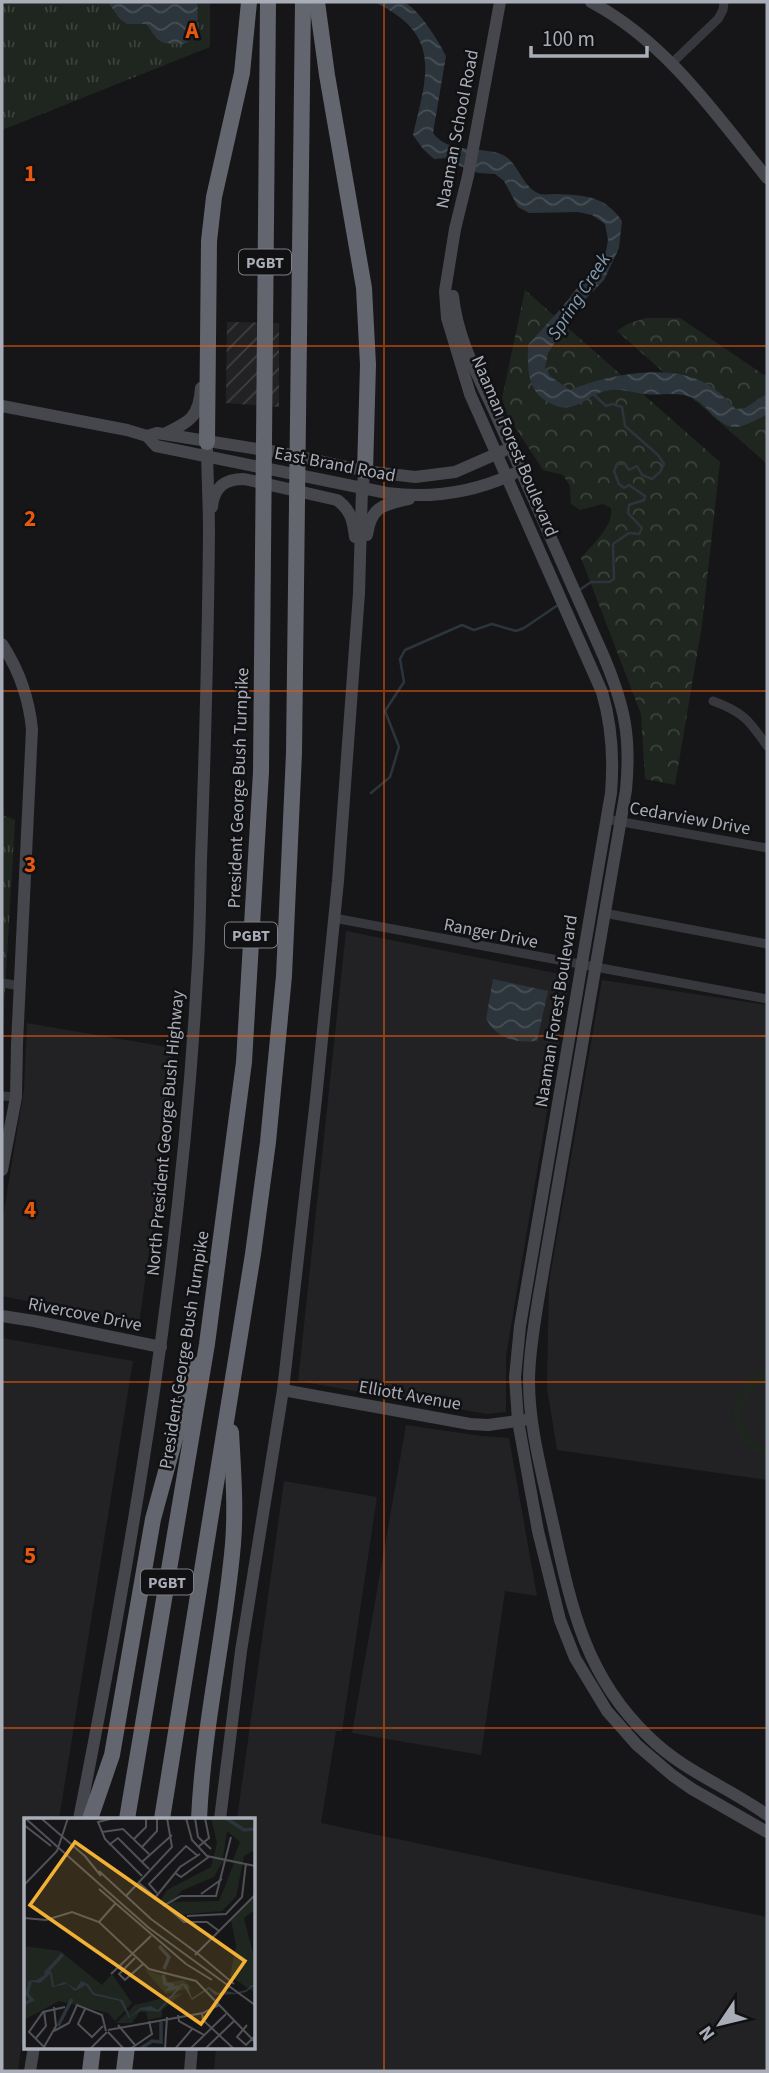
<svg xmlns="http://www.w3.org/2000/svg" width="769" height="2073" font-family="'Source Sans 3',sans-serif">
  <defs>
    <pattern id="industrial-furrows" width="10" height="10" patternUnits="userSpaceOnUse" patternTransform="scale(1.75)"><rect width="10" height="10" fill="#222225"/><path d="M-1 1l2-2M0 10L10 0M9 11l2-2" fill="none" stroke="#3f3f43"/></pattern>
    <pattern id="grass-tufts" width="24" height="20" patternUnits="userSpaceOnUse" patternTransform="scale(1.75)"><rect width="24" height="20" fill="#1e261f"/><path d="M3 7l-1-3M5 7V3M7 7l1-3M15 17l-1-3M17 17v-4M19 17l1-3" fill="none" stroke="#3c433d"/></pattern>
    <pattern id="forest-crowns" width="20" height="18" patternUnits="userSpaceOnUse" patternTransform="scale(1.75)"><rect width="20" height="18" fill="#1e261f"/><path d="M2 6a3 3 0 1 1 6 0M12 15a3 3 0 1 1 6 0" fill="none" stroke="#3c433d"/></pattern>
    <pattern id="water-waves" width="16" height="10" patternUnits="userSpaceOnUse" patternTransform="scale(1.75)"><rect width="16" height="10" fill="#2c353c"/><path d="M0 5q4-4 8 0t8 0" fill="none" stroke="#485056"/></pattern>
  </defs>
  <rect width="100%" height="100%" fill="#161618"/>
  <g fill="#222225">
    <polygon points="346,931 570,976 506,1356 506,1412 487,1414 298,1381"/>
    <polygon points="602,980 767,1005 767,1480 557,1450 547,1388 549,1282"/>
    <polygon points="27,1023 173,1048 167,1124 139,1324 2,1296 2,1223 24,1089"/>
    <polygon points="2,1338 133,1361 59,1819 26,1819 26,2015 18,2071 2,2071"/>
    <polygon points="406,1425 481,1436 509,1438 537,1596 505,1591 481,1755 352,1733"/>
    <polygon points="284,1481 377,1497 342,1731 336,1731 321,1823 767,1917 767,2071 214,2071 216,2047 254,2047 254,1819 237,1819"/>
  </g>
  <polygon fill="url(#industrial-furrows)" points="227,322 279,323 279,407 226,403"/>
  <g fill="url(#grass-tufts)">
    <polygon points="2,2 210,2 210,47 2,130"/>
    <polygon points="2,815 15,820 2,1042"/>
  </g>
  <g fill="url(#forest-crowns)">
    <path d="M525,290L720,462L702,625L675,785L645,779L641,714L581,558C592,545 614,526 611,508L603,504L580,510L571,504L570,486L563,475L543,470L508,416L502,398Z"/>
    <polygon points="646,318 680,318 767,377 767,464 617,331 627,324"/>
  </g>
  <path fill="#1e261f" d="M767,1367V1378C738,1398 730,1430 767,1448V1457C739,1447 723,1416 741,1389C748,1379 758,1373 767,1367Z"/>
  <g fill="url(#water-waves)">
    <path d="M108,2H197C199,18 198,47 177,44C171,44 165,44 160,41C154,37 151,29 146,24H127L119,18Z"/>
    <path d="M374,2C383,2 395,0 403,2C418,7 439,42 446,56L433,133C449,155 480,145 503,155C519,163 522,188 540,194C544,195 552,194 556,194C585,195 605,196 622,221L619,248L604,280L577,308L548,353L545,367L550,376L570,390C609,374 675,361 712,387C721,393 728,402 736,409L745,408L767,394V415C758,418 746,426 737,427C718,428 708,405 693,398C678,391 661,396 645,394C634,393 623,389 612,390C587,391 576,419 548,402C526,390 528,367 528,345L563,306L606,251L608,240L605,224L592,215L578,212L529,213L518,207L504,181L495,174L478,173L452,163L447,158L434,159L423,149L413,135C427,75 443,34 374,2Z"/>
    <path d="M493,979L548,991L537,1041C514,1043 498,1039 486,1019Z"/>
  </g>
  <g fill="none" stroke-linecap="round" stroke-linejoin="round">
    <g stroke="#2c353c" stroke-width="2.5">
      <polyline points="578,591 591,582 609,582 614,579 613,544 629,533 639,534 642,528 628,513 629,505 644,500 645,496 629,485 624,488 619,484 614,471 617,464 625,464 629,470 637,466 642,475 652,479 660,472 664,464 658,455 625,426 622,407 612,404 606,406 592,393"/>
      <polyline points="371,793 390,777 399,747 385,711 404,682 400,659 405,650 462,625 474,630 492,624 516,631 524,628 558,605"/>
    </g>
    <g stroke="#37383d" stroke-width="9">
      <polyline points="672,63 718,19 723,10 724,2"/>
      <path d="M713,701C743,712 749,720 767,746"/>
      <polyline points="606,819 767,848"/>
      <polyline points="604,913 767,944"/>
      <polyline points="334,918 767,999"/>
      <polyline points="2,983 21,986"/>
      <polyline points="2,1096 16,1097"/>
    </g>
    <g stroke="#45474d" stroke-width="12">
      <path d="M500,2L468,176L455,229L445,291L447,318L470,394L602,692C612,726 614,757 611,793L520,1326L515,1377L518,1421L538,1531L560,1620L575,1658L607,1711L637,1745L672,1775L692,1789L767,1832"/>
      <path d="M591,2C666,42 715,113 767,178"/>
      <path d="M453,296C458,344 482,382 501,426C535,503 569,580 604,657C625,707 631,737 626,790L538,1301C534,1327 529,1354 529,1381C529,1423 540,1465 549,1506C569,1594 580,1671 648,1736C684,1772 727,1786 767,1815"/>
      <path d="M2,406L127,430L147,436L156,446L387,493C432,499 472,493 513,474"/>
      <path d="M164,434C189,422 199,418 201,388"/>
      <polyline points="147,436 157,433 283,453 365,471 415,477 455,472 503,451"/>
      <path d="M212,507C214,487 225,479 244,479L337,500C351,510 353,521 355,537"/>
      <path d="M367,535C371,506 383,505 409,499"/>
      <path d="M2,644C19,670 29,699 32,729L17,1044L16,1097L2,1170"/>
      <polyline points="2,1316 34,1321 161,1347"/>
      <polyline points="283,1390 470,1424 488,1425 524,1420"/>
      <path d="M79,1819C134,1541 181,1261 197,978C200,939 200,899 201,860C205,751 208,642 209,532C209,502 207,472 207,442"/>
      <polyline points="220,1819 241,1651 283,1390 316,1099 338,881 359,593 362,489 365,471"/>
      <polyline points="30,2071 34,2047"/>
      <polyline points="190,2071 192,2047"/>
    </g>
    <g stroke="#63666e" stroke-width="16">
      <polyline points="317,2 327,75 364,288 368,365 365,471"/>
      <polyline points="207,442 209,241 214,197 242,73 249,2"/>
      <polyline points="90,1819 112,1755 153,1519 195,1365"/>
      <polyline points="127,1819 207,1344 244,1062 261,772 268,2"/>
      <polyline points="162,1819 253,1254 268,1142 284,976 294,753 303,2"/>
      <path d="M199,1819C203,1727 225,1636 233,1544C236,1507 233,1469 231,1432"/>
      <polyline points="90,2071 93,2047"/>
      <polyline points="124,2071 127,2047"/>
    </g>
  </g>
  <path fill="none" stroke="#e8590c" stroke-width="2" stroke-opacity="0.55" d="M384,2V2071M2,346H767M2,691H767M2,1036H767M2,1382H767M2,1728H767"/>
  <g text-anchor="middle" stroke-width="5" stroke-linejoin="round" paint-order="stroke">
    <g fill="#111113" stroke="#7b7e86" stroke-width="2">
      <rect x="239" y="249.5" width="52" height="25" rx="5"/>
      <rect x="225" y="922.5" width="52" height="25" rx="5"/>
      <rect x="141" y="1569.5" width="52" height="25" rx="5"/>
    </g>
    <g font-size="16" font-weight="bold" fill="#a8adb8">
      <text x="265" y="268">PGBT</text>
      <text x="251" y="941">PGBT</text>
      <text x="167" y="1588">PGBT</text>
    </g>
    <g font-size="18" fill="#a8adb8" stroke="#111113">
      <text transform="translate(457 129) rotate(-79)" y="6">Naaman School Road</text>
      <text transform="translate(515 446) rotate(67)" y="6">Naaman Forest Boulevard</text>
      <text transform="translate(335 464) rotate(11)" y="6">East Brand Road</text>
      <text transform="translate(238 788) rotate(-88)" y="6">President George Bush Turnpike</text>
      <text transform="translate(690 818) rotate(10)" y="6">Cedarview Drive</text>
      <text transform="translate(491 933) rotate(11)" y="6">Ranger Drive</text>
      <text transform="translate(556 1011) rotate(-81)" y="6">Naaman Forest Boulevard</text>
      <text transform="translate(165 1133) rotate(-85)" y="6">North President George Bush Highway</text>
      <text transform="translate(85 1314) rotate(11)" y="6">Rivercove Drive</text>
      <text transform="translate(184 1350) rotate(-81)" y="6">President George Bush Turnpike</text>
      <text transform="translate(410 1395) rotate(10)" y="6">Elliott Avenue</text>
    </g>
    <g font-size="19" font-style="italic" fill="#7f9bb3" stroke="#111113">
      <text transform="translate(578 296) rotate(-57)" y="7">Spring Creek</text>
    </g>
  </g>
  <g transform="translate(24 1818)">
    <rect width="231" height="231" fill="#161618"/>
    <path d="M187,0H231V32L220,38L212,79L198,93L153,97L136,83L143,72L187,49L193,25ZM203,13L216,24L209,42L199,40ZM199,43L210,45L195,83L150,84L157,73L190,59ZM231,78V92L220,100L231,143V175L206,158L212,128L207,102Z" fill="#1e261f" fill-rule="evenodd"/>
    <path d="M120,151L142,159L144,164L160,162L167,170L142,176ZM159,175L138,192V199L124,202L122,194H116L108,205H92L111,187Z" fill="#1e261f"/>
    <path d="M0,128L36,133L78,167L88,156L108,185L91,203L84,195L35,183L0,202Z" fill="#1e261f"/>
    <path d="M26,153L28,155L30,168L40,164L52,171L57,163L64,166L70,175L99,182L106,199L116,190L127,188L134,192L158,165L163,167L168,180L185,169L194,175L202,173L211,175L222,172L227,167H231L222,174L212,176L191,177L185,171L168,182L159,167L135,194L117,192L105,200L96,183L69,177L62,167L51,173L43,166L28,169L26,156L16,165L0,163L13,162Z" fill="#2c353c"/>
    <path fill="none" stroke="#2c353c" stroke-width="3.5" d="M202,0L220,12L231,11M135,128L145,139L140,151M21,156L39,136M139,157L141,166L148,167L145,171L155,169M0,186L8,182L3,176L6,164M34,208L48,181M116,231L128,223L137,224V204"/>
    <path fill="none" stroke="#505258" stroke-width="2" d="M1,0L125,110L231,187M90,0L74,4L81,21L118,58M162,0L168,22L183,38L231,48M171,0L174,19L187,31M18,1L62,39M0,7L27,28M78,14L99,11L125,36M110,21L122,9V0M85,27L94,20L125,51M118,29L133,13V0M174,29L185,20L181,0M60,37L77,58M118,44L148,17M75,53L127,101L173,135M151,55L157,59L186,38M115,65L160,104H183L195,113M0,67L33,33L44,0M75,71L162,146M133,75L125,66L162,28L174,38M177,76L198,61M102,78L148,29L143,0M130,81L156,49L176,36M139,88L157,78H192L207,19M163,98L202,96L218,79L222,45M0,100L22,102L48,94L75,104L125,151L172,163L231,224M75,104L91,86M173,135L210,166M171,137L231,77M111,140L95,156L101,162L119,146M162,146L188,162M87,156L127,118M61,191L54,206L68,219L79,208M178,195L179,202L210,231M154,197L155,203L180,217M94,207L111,227M223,207L213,219L222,227L231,218M84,212L179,195L195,187M30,213L45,205L53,187L78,197L82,213M84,214L100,231M12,220L22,208L20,193M20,229L32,208L30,189M22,231L5,214L19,194L41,189M66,231L83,214M106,231L128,216L125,203M141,231L143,199M151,231L169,210M166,231L202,196M181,231L210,203"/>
    <path fill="#f2b134" fill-opacity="0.15" stroke="#f2b134" stroke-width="3.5" d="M51,24L221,143L177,206L6,87Z"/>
    <rect width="231" height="231" fill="none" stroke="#a8adb8" stroke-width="3.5"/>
  </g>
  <g font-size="23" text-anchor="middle" font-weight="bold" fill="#e8590c" stroke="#111113" stroke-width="5" stroke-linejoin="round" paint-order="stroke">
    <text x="192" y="38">A</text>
    <text x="30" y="181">1</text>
    <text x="30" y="526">2</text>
    <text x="30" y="872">3</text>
    <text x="30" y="1217">4</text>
    <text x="30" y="1563">5</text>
  </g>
  <rect width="769" height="2073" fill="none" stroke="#a8adb8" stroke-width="7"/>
  <g transform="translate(720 2024) rotate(235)" stroke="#111113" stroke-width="5" paint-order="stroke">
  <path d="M0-5L12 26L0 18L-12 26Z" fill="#a8adb8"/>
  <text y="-10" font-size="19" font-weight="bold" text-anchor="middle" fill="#a8adb8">N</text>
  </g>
  <path d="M531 46v10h116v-10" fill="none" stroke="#a8adb8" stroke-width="3.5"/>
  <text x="542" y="46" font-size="21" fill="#a8adb8" stroke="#111113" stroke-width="5" paint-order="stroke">100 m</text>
</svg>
